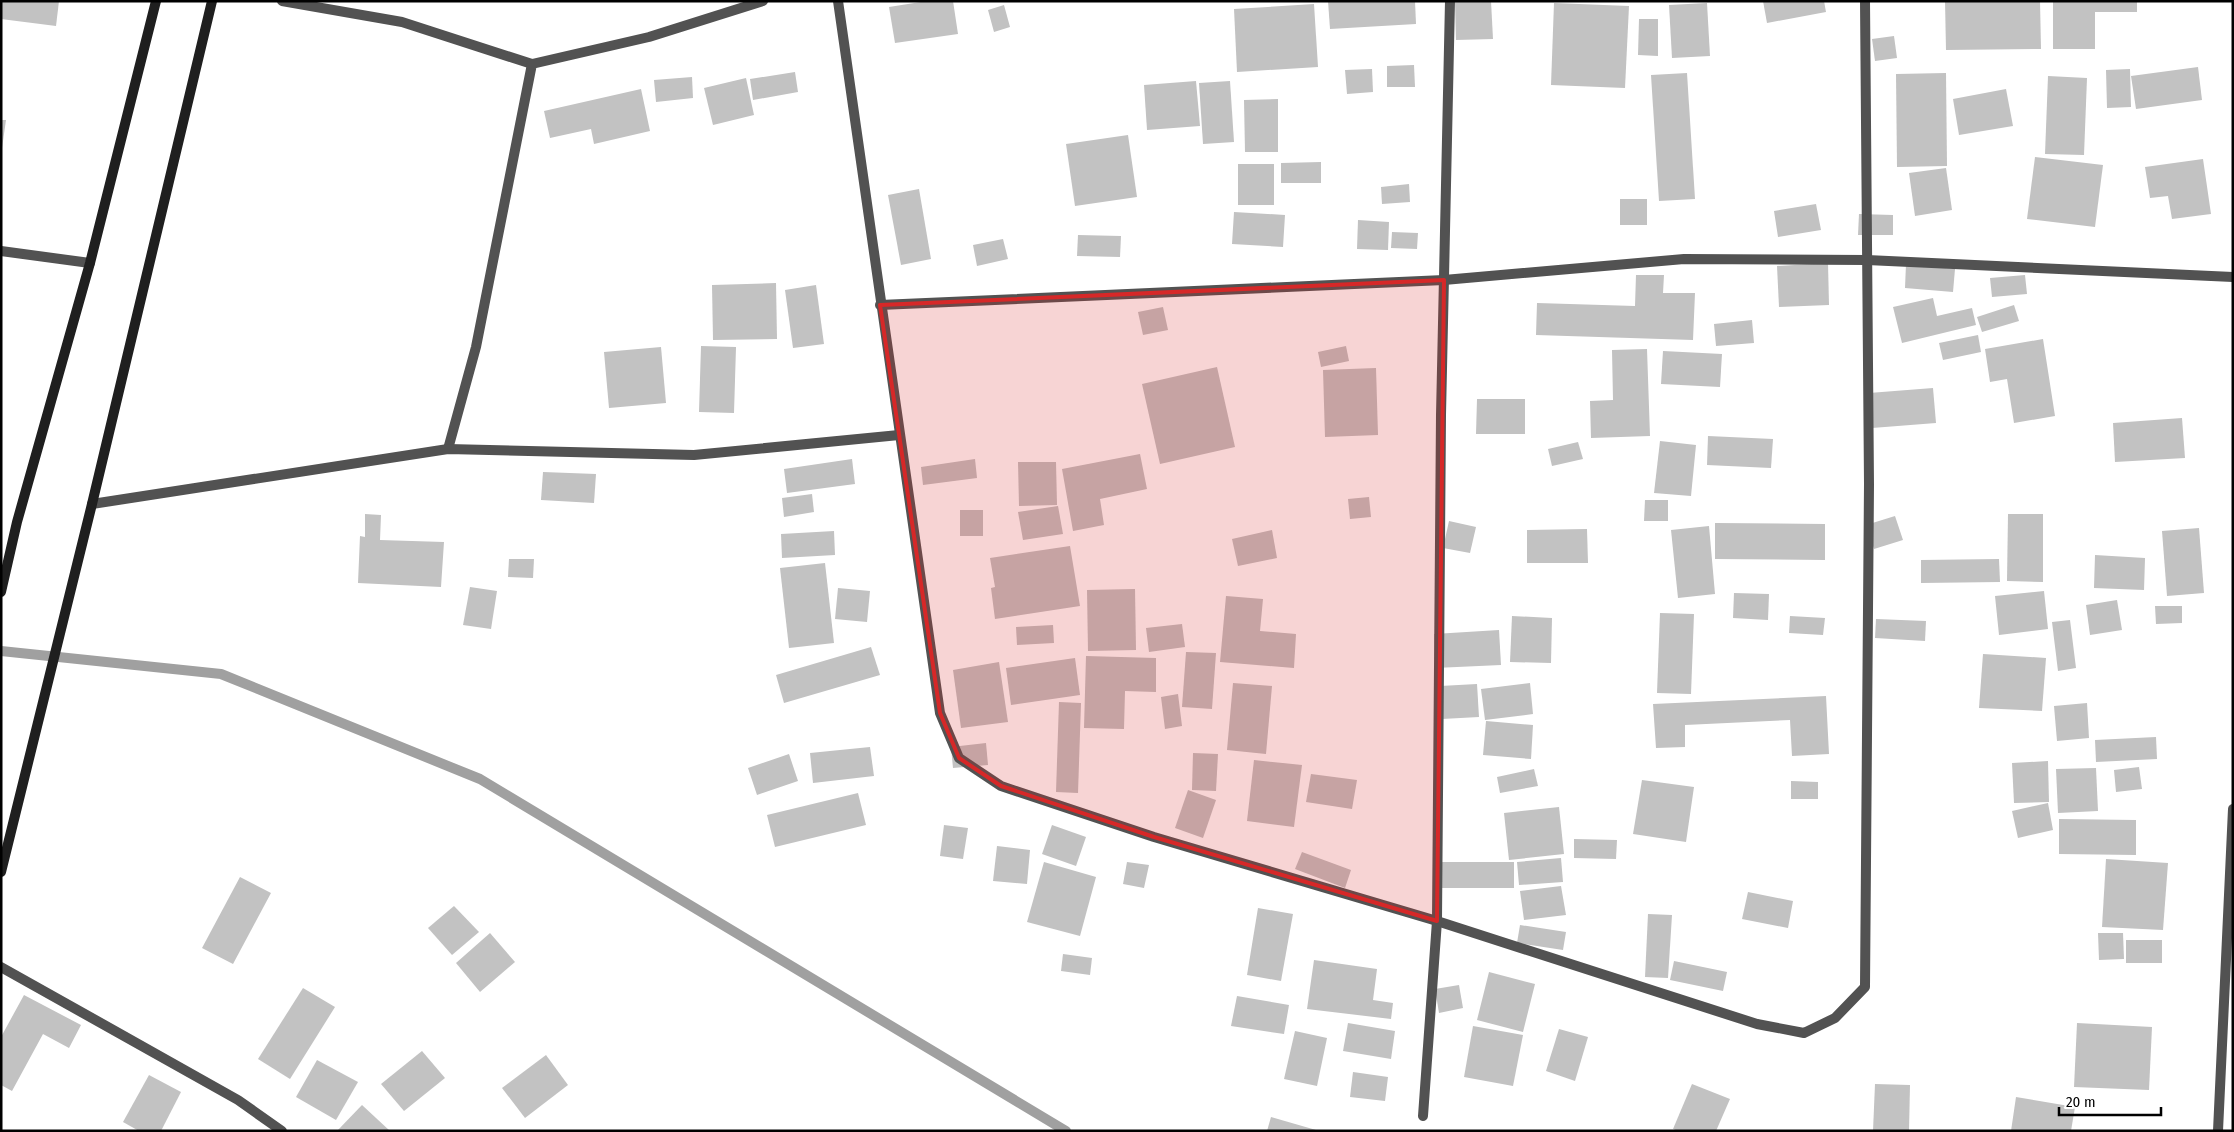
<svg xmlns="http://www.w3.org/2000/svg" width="2234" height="1132" font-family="'Fira Sans Condensed',sans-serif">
  <rect width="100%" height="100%" fill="#fff"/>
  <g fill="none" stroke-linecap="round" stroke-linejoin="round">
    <polyline stroke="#a0a0a0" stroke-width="10" points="1,651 221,674 480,779 1066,1131"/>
  </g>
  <g fill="#c2c2c2">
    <polygon points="1,1 59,1 56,26 1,19"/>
    <polygon points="927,1 953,1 958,34 895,43 889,7"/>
    <polygon points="1328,1 1415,1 1416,24 1330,29"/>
    <polygon points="1491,1 1493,39 1456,40 1455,2"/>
    <polygon points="1763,1 1824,1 1826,12 1767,23"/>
    <polygon points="1945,1 2040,1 2041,49 1946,50"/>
    <polygon points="2053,1 2137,1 2137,12 2095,12 2095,49 2053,49"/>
    <polygon points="1554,3 1629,6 1625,88 1551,85"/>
    <polygon points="1707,3 1710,56 1672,58 1669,5"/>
    <polygon points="1314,4 1318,67 1237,72 1234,9"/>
    <polygon points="1004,5 1010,27 994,32 988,10"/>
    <polygon points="1639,19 1658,19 1658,56 1638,55"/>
    <polygon points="1894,36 1897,58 1875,61 1872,39"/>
    <polygon points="1414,65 1415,87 1387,87 1387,66"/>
    <polygon points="2198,67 2202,100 2136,109 2131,76"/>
    <polygon points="1372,69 1373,92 1347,94 1345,70"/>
    <polygon points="2130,69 2131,107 2107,108 2106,70"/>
    <polygon points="795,72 798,92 753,100 750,79"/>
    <polygon points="1687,73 1695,199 1659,201 1651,75"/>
    <polygon points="1946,73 1947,166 1897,167 1896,74"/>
    <polygon points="2048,76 2087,78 2084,155 2045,154"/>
    <polygon points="692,77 693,98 656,102 654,80"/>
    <polygon points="746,78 754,115 713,125 704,88"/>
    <polygon points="1196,81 1200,126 1147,130 1144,85"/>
    <polygon points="1230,81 1234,142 1203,144 1199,83"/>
    <polygon points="641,89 650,131 594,144 591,129 550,138 544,111"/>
    <polygon points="2006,89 2013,126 1959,135 1953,99"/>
    <polygon points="1278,99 1278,152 1245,152 1244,100"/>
    <polygon points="1,120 6,120 2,148 1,148"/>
    <polygon points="1128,135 1137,197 1075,206 1066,144"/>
    <polygon points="2035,157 2103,165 2095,227 2027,219"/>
    <polygon points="2203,159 2211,214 2172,219 2168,196 2150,198 2145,167"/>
    <polygon points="1321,162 1321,183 1281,183 1281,163"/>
    <rect x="1238" y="164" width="36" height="41"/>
    <polygon points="1946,168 1952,210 1915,216 1909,173"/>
    <polygon points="1409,184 1410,202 1382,204 1381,187"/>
    <polygon points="919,189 931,259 901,265 888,195"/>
    <rect x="1620" y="199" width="27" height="26"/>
    <polygon points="1816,204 1821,230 1778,237 1774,211"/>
    <polygon points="1234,212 1285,215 1283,247 1232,244"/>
    <polygon points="1859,214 1893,215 1893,235 1858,235"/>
    <polygon points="1358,220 1389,222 1388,250 1357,249"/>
    <polygon points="1392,232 1418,233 1417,249 1391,248"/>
    <polygon points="1078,235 1121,236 1120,257 1077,256"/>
    <polygon points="1003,239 1008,259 977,266 973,245"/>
    <polygon points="1828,263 1829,305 1779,307 1777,266"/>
    <polygon points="1906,264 1955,269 1953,292 1905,288"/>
    <polygon points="1636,275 1664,275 1663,293 1695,293 1693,340 1536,335 1537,303 1635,306"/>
    <polygon points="2025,275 2027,294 1992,297 1990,278"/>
    <polygon points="776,283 777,339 713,340 712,285"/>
    <polygon points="816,285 824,344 793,348 785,290"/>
    <polygon points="1933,298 1937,316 1972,308 1976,325 1902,343 1893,307"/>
    <polygon points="2014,305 2019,321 1982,332 1977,317"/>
    <polygon points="1163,307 1168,330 1143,335 1138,312"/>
    <polygon points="1752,320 1754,343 1716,346 1714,324"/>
    <polygon points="1978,335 1981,352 1943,360 1939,343"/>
    <polygon points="2043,339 2055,416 2014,423 2007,379 1990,382 1985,349"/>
    <polygon points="701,346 736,347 734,413 699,412"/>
    <polygon points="1346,346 1349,361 1321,367 1318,352"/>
    <polygon points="661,347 666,403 609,408 604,352"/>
    <polygon points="1647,349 1650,436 1591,438 1590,401 1613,400 1612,350"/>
    <polygon points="1663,351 1722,354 1720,387 1661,384"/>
    <polygon points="1217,367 1235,447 1160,464 1142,384"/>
    <polygon points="1376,368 1378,435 1325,437 1323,370"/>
    <polygon points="1933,388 1936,423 1872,428 1869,393"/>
    <polygon points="1477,399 1525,399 1525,434 1476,434"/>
    <polygon points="2182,418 2185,458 2115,462 2113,423"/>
    <polygon points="1708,436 1773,439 1771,468 1707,465"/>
    <polygon points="1660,441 1696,445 1691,496 1654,493"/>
    <polygon points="1578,442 1583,459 1552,466 1548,449"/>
    <polygon points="1140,454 1147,489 1100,499 1104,525 1073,531 1062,469"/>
    <polygon points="852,459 855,484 787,493 784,469"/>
    <polygon points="975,459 977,478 923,485 921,467"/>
    <polygon points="1018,462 1056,462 1057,505 1019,506"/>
    <polygon points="543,472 596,474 594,503 541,500"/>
    <polygon points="812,494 814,512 784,517 782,498"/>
    <polygon points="1369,497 1371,517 1350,519 1348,499"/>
    <polygon points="1645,500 1668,500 1668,521 1644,521"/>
    <polygon points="1058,506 1063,534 1023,540 1018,512"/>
    <rect x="960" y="510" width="23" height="26"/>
    <polygon points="365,514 381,515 380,540 444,542 441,587 358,583 360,536 365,537"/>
    <polygon points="2008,514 2043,514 2043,582 2007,581"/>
    <polygon points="1895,516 1903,540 1874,549 1866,525"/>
    <polygon points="1449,521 1476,527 1470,553 1443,548"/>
    <polygon points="1715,523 1825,524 1825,560 1715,559"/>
    <polygon points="1709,526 1715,594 1678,598 1671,530"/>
    <polygon points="2199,528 2204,593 2167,596 2162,531"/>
    <polygon points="1587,529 1588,563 1527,563 1527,530"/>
    <polygon points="1272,530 1277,558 1238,566 1232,539"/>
    <polygon points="834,531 835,555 782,558 781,534"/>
    <polygon points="1070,546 1080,606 995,619 991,588 995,587 990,558"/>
    <polygon points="2095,555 2145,558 2144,590 2094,588"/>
    <polygon points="509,559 534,559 533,578 508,577"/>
    <polygon points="1999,559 2000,582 1921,583 1921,560"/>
    <polygon points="825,563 834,643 789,648 780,568"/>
    <polygon points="470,587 497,591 491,629 463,625"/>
    <polygon points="838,588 870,591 867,622 835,619"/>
    <polygon points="1135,589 1136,650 1088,651 1087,590"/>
    <polygon points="2044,591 2048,629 1999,635 1995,596"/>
    <polygon points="1734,593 1769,594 1768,620 1733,618"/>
    <polygon points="1226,596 1263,599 1260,631 1296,634 1294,668 1220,662"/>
    <polygon points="2117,600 2122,630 2090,635 2086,605"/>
    <polygon points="2155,606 2182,606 2182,623 2156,624"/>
    <polygon points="1660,613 1694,614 1691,694 1657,693"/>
    <polygon points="1512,616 1552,618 1551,663 1510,662"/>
    <polygon points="1790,616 1825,618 1823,635 1789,633"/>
    <polygon points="1876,619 1926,621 1925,641 1875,638"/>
    <polygon points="2070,620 2076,668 2058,671 2052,622"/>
    <polygon points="1182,624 1185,647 1149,652 1146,628"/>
    <polygon points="1053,625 1054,643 1017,645 1016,627"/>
    <polygon points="1499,630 1501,665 1435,668 1434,634"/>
    <polygon points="871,647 880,675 784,703 776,675"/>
    <polygon points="1186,652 1216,653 1212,709 1182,707"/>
    <polygon points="1983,654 2046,658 2042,711 1979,708"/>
    <polygon points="1086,656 1156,658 1156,692 1125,691 1124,729 1084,728"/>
    <polygon points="1075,658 1080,695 1011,705 1006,668"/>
    <polygon points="999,662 1008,722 961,728 953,670"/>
    <polygon points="1233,683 1272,686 1266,754 1227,750"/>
    <polygon points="1530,683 1533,714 1485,720 1481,689"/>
    <polygon points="1477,684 1479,717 1442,719 1440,686"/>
    <polygon points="1178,694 1182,726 1165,729 1161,697"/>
    <polygon points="1826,696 1829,754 1792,756 1790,720 1685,725 1685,747 1656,748 1653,704"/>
    <polygon points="1059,702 1081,703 1078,793 1056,792"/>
    <polygon points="2087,703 2089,738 2057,741 2054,706"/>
    <polygon points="1486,721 1533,725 1531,759 1483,755"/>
    <polygon points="2156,737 2157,759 2096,762 2095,740"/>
    <polygon points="986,743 988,765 953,768 951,747"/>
    <polygon points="870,747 874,776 813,783 810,753"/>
    <polygon points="1193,753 1218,754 1216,791 1192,790"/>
    <polygon points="789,754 798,781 757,795 748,768"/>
    <polygon points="1254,760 1302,765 1294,827 1247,821"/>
    <polygon points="2048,761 2049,802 2014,803 2012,763"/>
    <polygon points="2139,767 2142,789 2116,792 2114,770"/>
    <polygon points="2096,768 2098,811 2058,813 2056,769"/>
    <polygon points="1534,769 1538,786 1500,793 1497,777"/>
    <polygon points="1311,774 1357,780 1352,809 1306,802"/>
    <polygon points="1642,780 1694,787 1686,842 1633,834"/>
    <polygon points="1791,781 1818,782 1818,799 1791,799"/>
    <polygon points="1188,790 1216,800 1203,838 1175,828"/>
    <polygon points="858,793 866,825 775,847 767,815"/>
    <polygon points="2048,803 2053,830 2018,838 2012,811"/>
    <polygon points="1559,807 1564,854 1509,860 1504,813"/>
    <polygon points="2059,819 2136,820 2136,855 2059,854"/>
    <polygon points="944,825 968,828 963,859 940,856"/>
    <polygon points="1052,825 1086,837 1076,866 1042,854"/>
    <polygon points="1574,839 1617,840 1616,859 1574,858"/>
    <polygon points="997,846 1030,850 1027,884 993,881"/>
    <polygon points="1302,852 1351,870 1345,888 1295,869"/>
    <polygon points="1561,858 1563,882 1519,885 1517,862"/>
    <polygon points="2106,859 2168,863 2163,930 2102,927"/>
    <polygon points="1044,862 1096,877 1080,936 1027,922"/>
    <polygon points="1127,862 1149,865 1144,888 1123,884"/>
    <rect x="1441" y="862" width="73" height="26"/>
    <polygon points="240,877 271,893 233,964 202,948"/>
    <polygon points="1561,886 1566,915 1524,920 1520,891"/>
    <polygon points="1748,892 1793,901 1788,928 1742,919"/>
    <polygon points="454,906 479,932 452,955 428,928"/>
    <polygon points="1258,908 1293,914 1281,981 1247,975"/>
    <polygon points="1648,914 1672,915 1668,978 1645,977"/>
    <polygon points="1520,925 1566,932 1563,950 1517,943"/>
    <polygon points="490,933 515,962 480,992 456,963"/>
    <polygon points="2098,933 2123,933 2124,959 2099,960"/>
    <rect x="2126" y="940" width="36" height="23"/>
    <polygon points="1063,954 1092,958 1090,975 1061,971"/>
    <polygon points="1314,960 1377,969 1373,1000 1393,1003 1391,1019 1307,1009"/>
    <polygon points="1674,961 1727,972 1723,991 1670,980"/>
    <polygon points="1489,972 1535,984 1523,1032 1477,1020"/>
    <polygon points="1459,985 1463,1008 1439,1013 1435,989"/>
    <polygon points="303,988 335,1007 290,1079 258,1059"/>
    <polygon points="24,995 81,1025 69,1048 43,1034 12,1091 1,1085 1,1037"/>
    <polygon points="1237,996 1289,1005 1284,1034 1231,1026"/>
    <polygon points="1348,1023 1395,1031 1391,1059 1343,1051"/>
    <polygon points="2077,1023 2152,1027 2149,1090 2074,1087"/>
    <polygon points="1473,1026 1523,1035 1513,1086 1464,1077"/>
    <polygon points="1559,1029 1588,1037 1575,1081 1546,1071"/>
    <polygon points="1295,1031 1327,1038 1317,1086 1284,1079"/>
    <polygon points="422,1051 445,1078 404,1111 381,1084"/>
    <polygon points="546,1055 568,1085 525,1118 502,1088"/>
    <polygon points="317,1060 358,1082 336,1120 296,1097"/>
    <polygon points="1353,1072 1388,1077 1385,1101 1350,1097"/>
    <polygon points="149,1075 181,1092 161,1131 139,1131 123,1122"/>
    <polygon points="1692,1084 1730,1099 1716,1131 1678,1131 1673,1129"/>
    <polygon points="1875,1084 1910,1085 1909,1131 1873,1131"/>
    <polygon points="2016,1097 2075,1107 2071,1131 2011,1131"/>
    <polygon points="362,1105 390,1131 337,1131"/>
    <polygon points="1271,1117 1316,1130 1316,1131 1267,1131"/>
  </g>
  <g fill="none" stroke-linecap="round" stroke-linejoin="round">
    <g stroke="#525252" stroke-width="10">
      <polyline points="282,1 402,22 532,64"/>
      <polyline points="838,1 940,713 959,758 1001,786 1154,837 1437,921 1757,1024 1804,1033 1835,1018 1865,987 1869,484 1865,1"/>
      <polyline points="1,251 90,263"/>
      <polyline points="880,305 1444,280 1684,259 1867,260 2233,277"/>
      <polyline points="448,449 476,347 532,64 649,37 763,1"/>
      <polyline points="92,504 448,449 694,455 899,435"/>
      <polyline points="1,967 238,1100 282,1131"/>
      <polyline points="1423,1116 1437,921 1441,415 1450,1"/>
      <polyline points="2218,1131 2233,809"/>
    </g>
    <g stroke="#1f1f1f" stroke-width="10">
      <polyline points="1,592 17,522 90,263 156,1"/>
      <polyline points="1,872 92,504 212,1"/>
    </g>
  </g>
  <path fill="#d62828" fill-opacity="0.2" stroke="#d62828" stroke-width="4" stroke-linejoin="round" d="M1444,280L1437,921L1154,837L1001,786L959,758L940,713L880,305Z"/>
  <rect width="2234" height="1132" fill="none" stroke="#000000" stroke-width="5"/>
  <path d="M2059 1107v8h102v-8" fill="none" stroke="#000000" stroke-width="2.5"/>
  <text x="2066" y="1107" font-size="15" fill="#000000" stroke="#ffffff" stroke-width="4" paint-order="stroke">20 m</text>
</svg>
